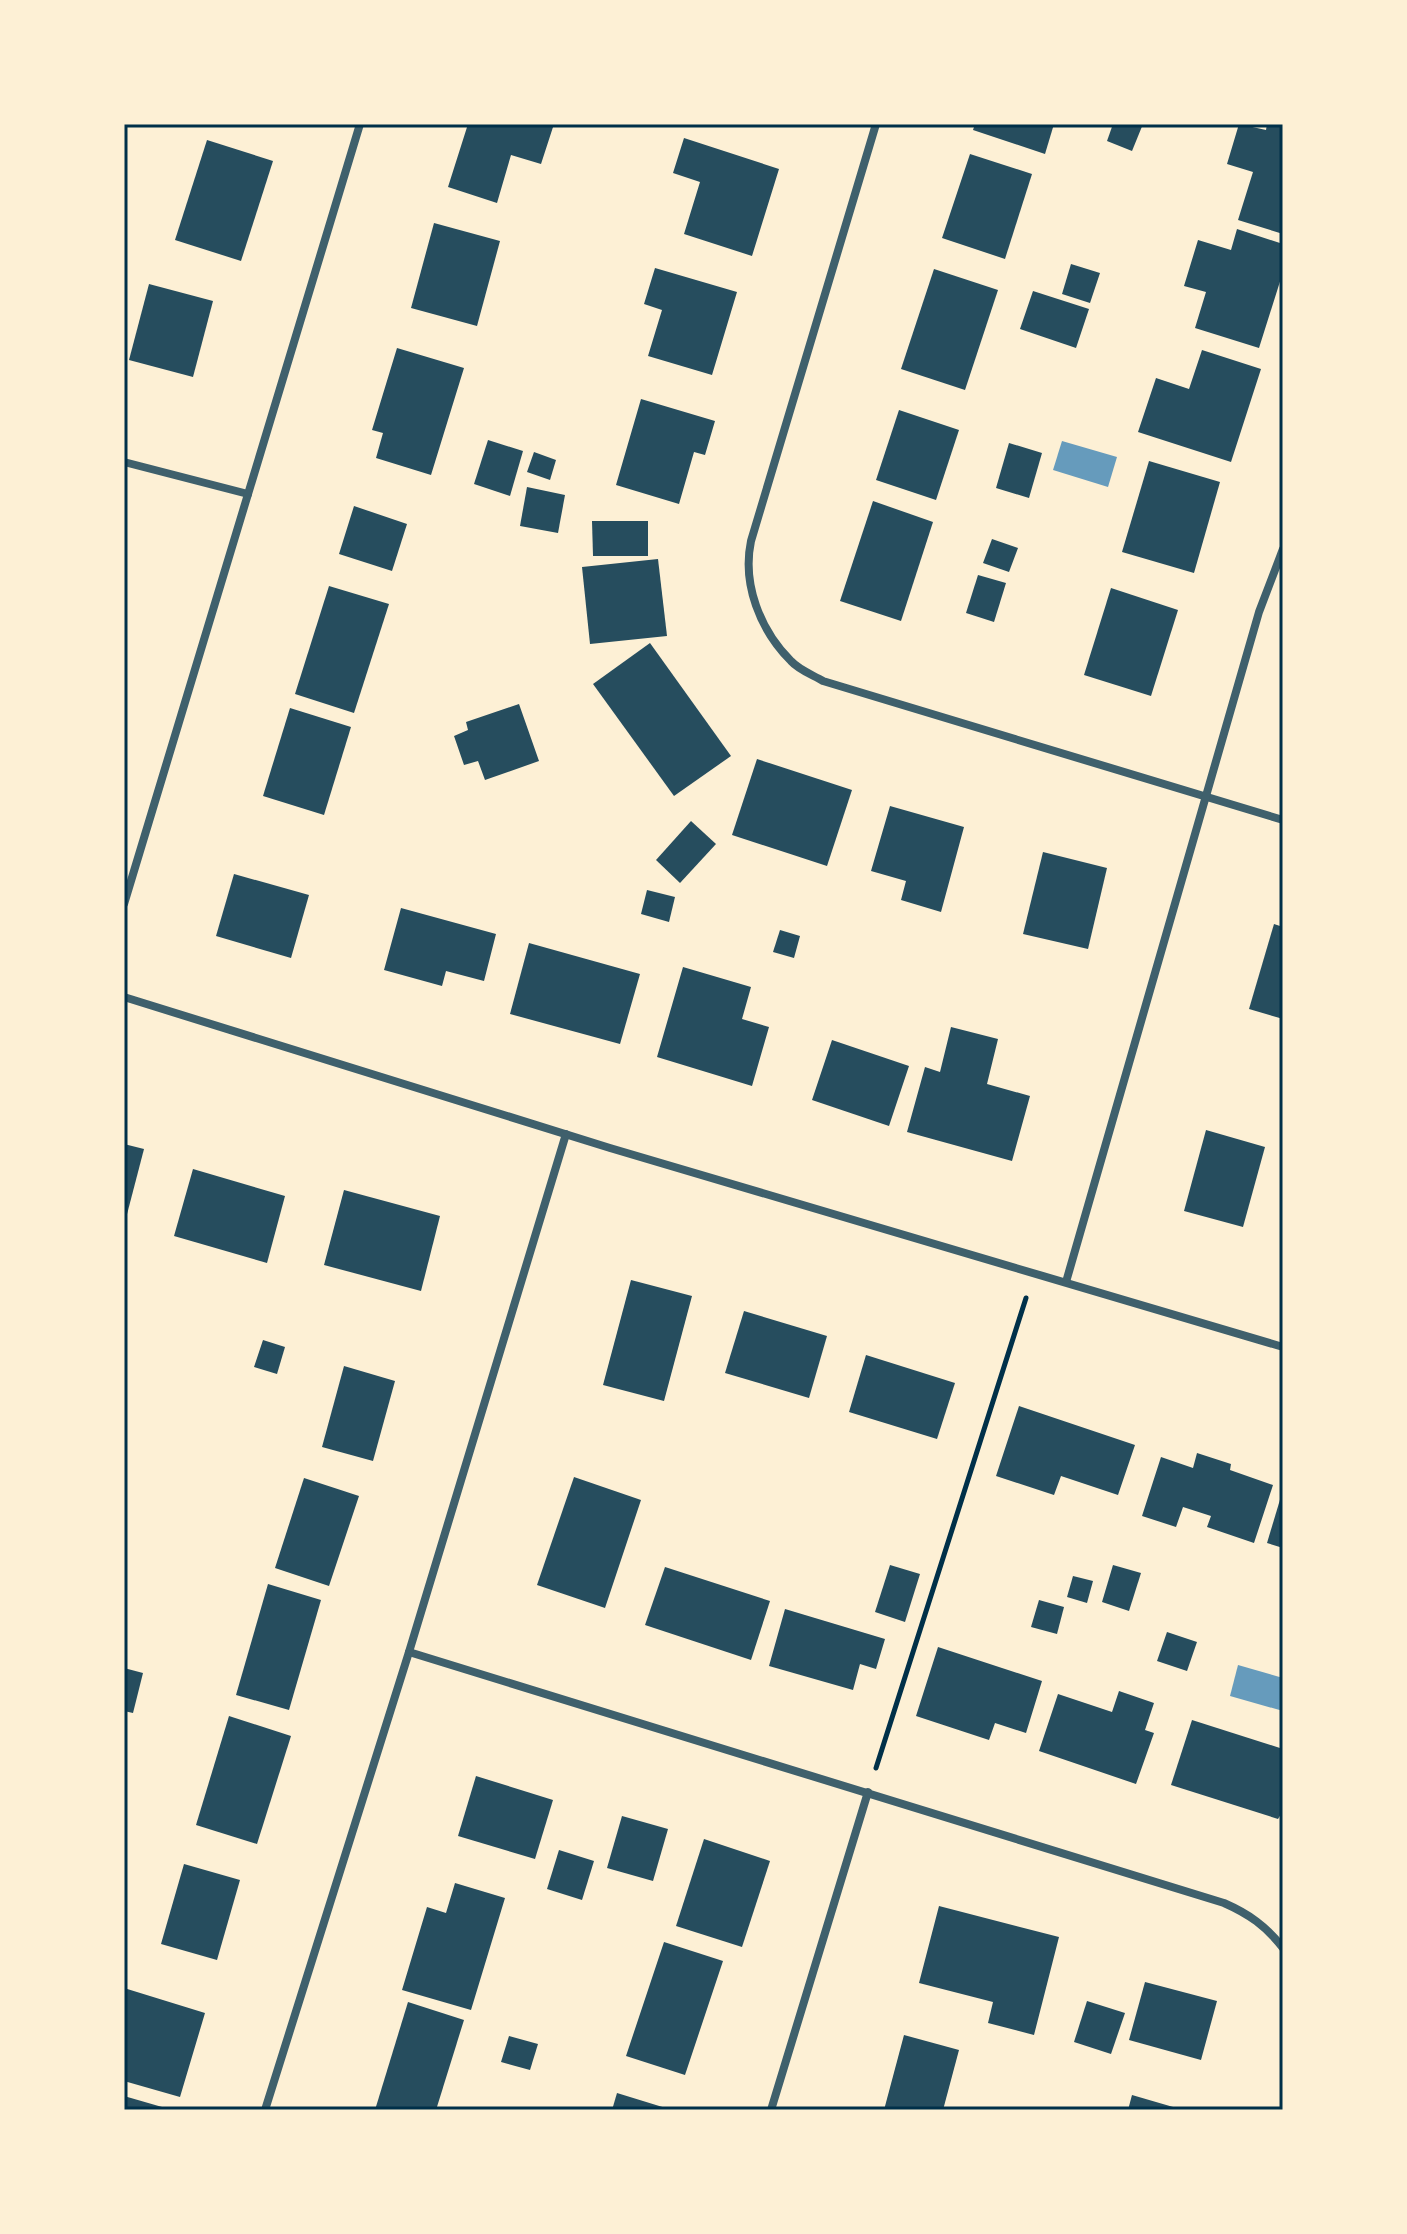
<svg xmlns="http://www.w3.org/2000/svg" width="1407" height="2234" font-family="Raleway,sans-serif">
  <rect width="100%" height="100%" fill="#fdf0d5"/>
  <g fill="#669bbc">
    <polygon points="1062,441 1117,457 1108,487 1053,470"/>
    <polygon points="1238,1665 1283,1678 1283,1711 1230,1696"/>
  </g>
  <g fill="#264d5e">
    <polygon points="468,124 554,124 541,164 511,155 497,203 448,187"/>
    <polygon points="975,124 1054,124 1045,154 973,130"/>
    <polygon points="1113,124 1143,124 1132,151 1107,141"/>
    <polygon points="1239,124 1266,130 1267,124 1283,124 1283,234 1238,220 1253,172 1227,164"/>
    <polygon points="684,138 779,169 752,256 684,234 700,182 673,173"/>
    <polygon points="207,140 273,161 241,261 175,240"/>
    <polygon points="970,154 1032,174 1005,259 942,238"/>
    <polygon points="434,223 500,241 477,326 411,308"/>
    <polygon points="1237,229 1283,244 1283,272 1259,348 1195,328 1206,292 1184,286 1198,240 1231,250"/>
    <polygon points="1071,264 1100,273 1090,303 1062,294"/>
    <polygon points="655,268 737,292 712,375 648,356 662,310 644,304"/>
    <polygon points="934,269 998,290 965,390 901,369"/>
    <polygon points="149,284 213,301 193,377 129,360"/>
    <polygon points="1033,291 1089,309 1076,348 1020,329"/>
    <polygon points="397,348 464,368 431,475 376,458 383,433 372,430"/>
    <polygon points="1202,350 1261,369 1231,462 1138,432 1156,378 1189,389"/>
    <polygon points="641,399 715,421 705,455 694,452 679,504 616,485"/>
    <polygon points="899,410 959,430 936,500 876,480"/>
    <polygon points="488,440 523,451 510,496 474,484"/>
    <polygon points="1009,443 1042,453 1029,498 996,488"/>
    <polygon points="534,452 556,460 550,480 527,472"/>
    <polygon points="1149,461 1220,482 1194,573 1122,552"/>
    <polygon points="527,487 565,495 558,533 520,526"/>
    <polygon points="873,501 933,522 901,621 840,601"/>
    <polygon points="354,506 407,524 392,571 339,554"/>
    <polygon points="592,521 648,521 648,556 593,556"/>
    <polygon points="992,539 1018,548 1009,572 983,563"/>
    <polygon points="658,559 667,636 590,644 582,567"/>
    <polygon points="978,575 1006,583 994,622 966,613"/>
    <polygon points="329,586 389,604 354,713 295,694"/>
    <polygon points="1111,588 1178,610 1151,696 1084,675"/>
    <polygon points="650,643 731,756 674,796 593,684"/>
    <polygon points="519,704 539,761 485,780 478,761 464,765 454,736 468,730 466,722"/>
    <polygon points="290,708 351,727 324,815 263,796"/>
    <polygon points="757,759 852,790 827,866 732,835"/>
    <polygon points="890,806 964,827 941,912 901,900 906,881 871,871"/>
    <polygon points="691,821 716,844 680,883 656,860"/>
    <polygon points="1043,852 1107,868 1088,949 1023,934"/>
    <polygon points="234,874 309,895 291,958 216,936"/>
    <polygon points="647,890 675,897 669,922 641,914"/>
    <polygon points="401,908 496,934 484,981 446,971 442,986 384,970"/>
    <polygon points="1274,924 1283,927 1283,1019 1249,1009"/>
    <polygon points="780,930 800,936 794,958 773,952"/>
    <polygon points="529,943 640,974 620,1044 510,1014"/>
    <polygon points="683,967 751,987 742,1019 769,1027 752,1086 657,1057"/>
    <polygon points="951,1027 998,1039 987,1084 1030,1096 1012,1161 907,1132 925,1067 940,1072"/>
    <polygon points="832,1040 909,1066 889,1126 812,1100"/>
    <polygon points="1206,1130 1265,1147 1243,1227 1184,1211"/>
    <polygon points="124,1144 144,1149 125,1222 124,1222"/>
    <polygon points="193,1169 285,1196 267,1263 174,1236"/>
    <polygon points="344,1190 440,1216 421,1291 324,1265"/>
    <polygon points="631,1280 692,1296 664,1401 603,1385"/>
    <polygon points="744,1311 827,1336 809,1398 725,1373"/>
    <polygon points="263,1340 285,1347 277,1374 254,1367"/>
    <polygon points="866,1355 955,1383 937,1439 849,1412"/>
    <polygon points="344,1366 395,1381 373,1461 322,1447"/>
    <polygon points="1019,1406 1135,1445 1118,1495 1061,1476 1054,1495 996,1476"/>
    <polygon points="1197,1453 1231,1464 1230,1470 1273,1485 1254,1543 1207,1527 1211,1516 1183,1507 1176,1527 1142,1516 1161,1457 1193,1468"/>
    <polygon points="574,1477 641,1500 605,1608 537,1585"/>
    <polygon points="304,1478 359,1496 329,1586 275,1568"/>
    <polygon points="1282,1493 1283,1493 1283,1548 1267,1543"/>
    <polygon points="890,1565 920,1574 905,1622 875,1612"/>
    <polygon points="1113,1565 1141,1573 1129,1611 1102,1602"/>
    <polygon points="665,1567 770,1601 751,1660 645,1625"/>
    <polygon points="1073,1576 1093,1581 1087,1603 1067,1597"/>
    <polygon points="268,1584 321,1600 289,1710 236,1695"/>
    <polygon points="1039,1600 1064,1607 1057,1634 1031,1627"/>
    <polygon points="785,1609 885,1639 876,1669 860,1664 853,1690 769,1666"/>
    <polygon points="1167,1632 1197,1642 1187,1671 1157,1661"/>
    <polygon points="938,1647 1042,1681 1026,1733 995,1723 989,1740 916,1716"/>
    <polygon points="124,1668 143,1673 133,1713 124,1711"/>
    <polygon points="1119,1691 1154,1703 1145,1730 1154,1733 1136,1784 1039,1751 1058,1694 1112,1712"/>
    <polygon points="229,1716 291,1736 257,1844 196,1825"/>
    <polygon points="1192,1720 1283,1749 1283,1811 1278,1819 1171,1785"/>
    <polygon points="476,1776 553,1800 535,1859 458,1836"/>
    <polygon points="622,1816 668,1829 653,1881 607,1868"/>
    <polygon points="704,1839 770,1861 742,1947 676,1926"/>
    <polygon points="559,1850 594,1861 582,1900 547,1889"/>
    <polygon points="184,1864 240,1880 217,1960 161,1944"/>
    <polygon points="455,1883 505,1898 471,2010 402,1990 427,1907 446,1913"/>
    <polygon points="939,1906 1059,1937 1034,2035 988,2023 993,2002 919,1983"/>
    <polygon points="664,1942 723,1961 685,2075 626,2056"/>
    <polygon points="1145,1982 1217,2001 1201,2060 1129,2040"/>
    <polygon points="124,1988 205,2013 180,2097 124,2081 124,2036 127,2027 124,2026"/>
    <polygon points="1087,2001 1125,2013 1111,2054 1074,2042"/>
    <polygon points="408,2002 464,2020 436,2110 375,2110"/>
    <polygon points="904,2035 959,2050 943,2110 884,2110"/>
    <polygon points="509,2036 538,2044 530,2070 501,2062"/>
    <polygon points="617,2093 669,2109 669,2110 612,2110"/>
    <polygon points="1132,2095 1180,2109 1180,2110 1128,2110"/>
    <polygon points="124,2096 169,2109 169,2110 124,2110"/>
  </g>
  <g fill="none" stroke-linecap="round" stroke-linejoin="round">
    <polyline stroke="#003049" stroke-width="5" points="876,1768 1026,1298"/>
    <g stroke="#3f606c" stroke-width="8">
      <path d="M876,124L751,541C742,584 760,630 791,661C799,670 813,675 823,681L1283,820"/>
      <polyline points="124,462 248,494"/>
      <polyline points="124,904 360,124"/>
      <polyline points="124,997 610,1148 1283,1347"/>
      <polyline points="1066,1282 1259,612 1283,549"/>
      <path d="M409,1652L1224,1903C1249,1914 1266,1926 1283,1948"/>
      <polyline points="265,2110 409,1652 566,1134"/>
      <polyline points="771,2110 868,1792"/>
    </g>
  </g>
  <rect width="1407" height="2234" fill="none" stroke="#fdf0d5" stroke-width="252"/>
  <rect x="126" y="126" width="1155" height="1982" fill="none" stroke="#003049" stroke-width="3"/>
</svg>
